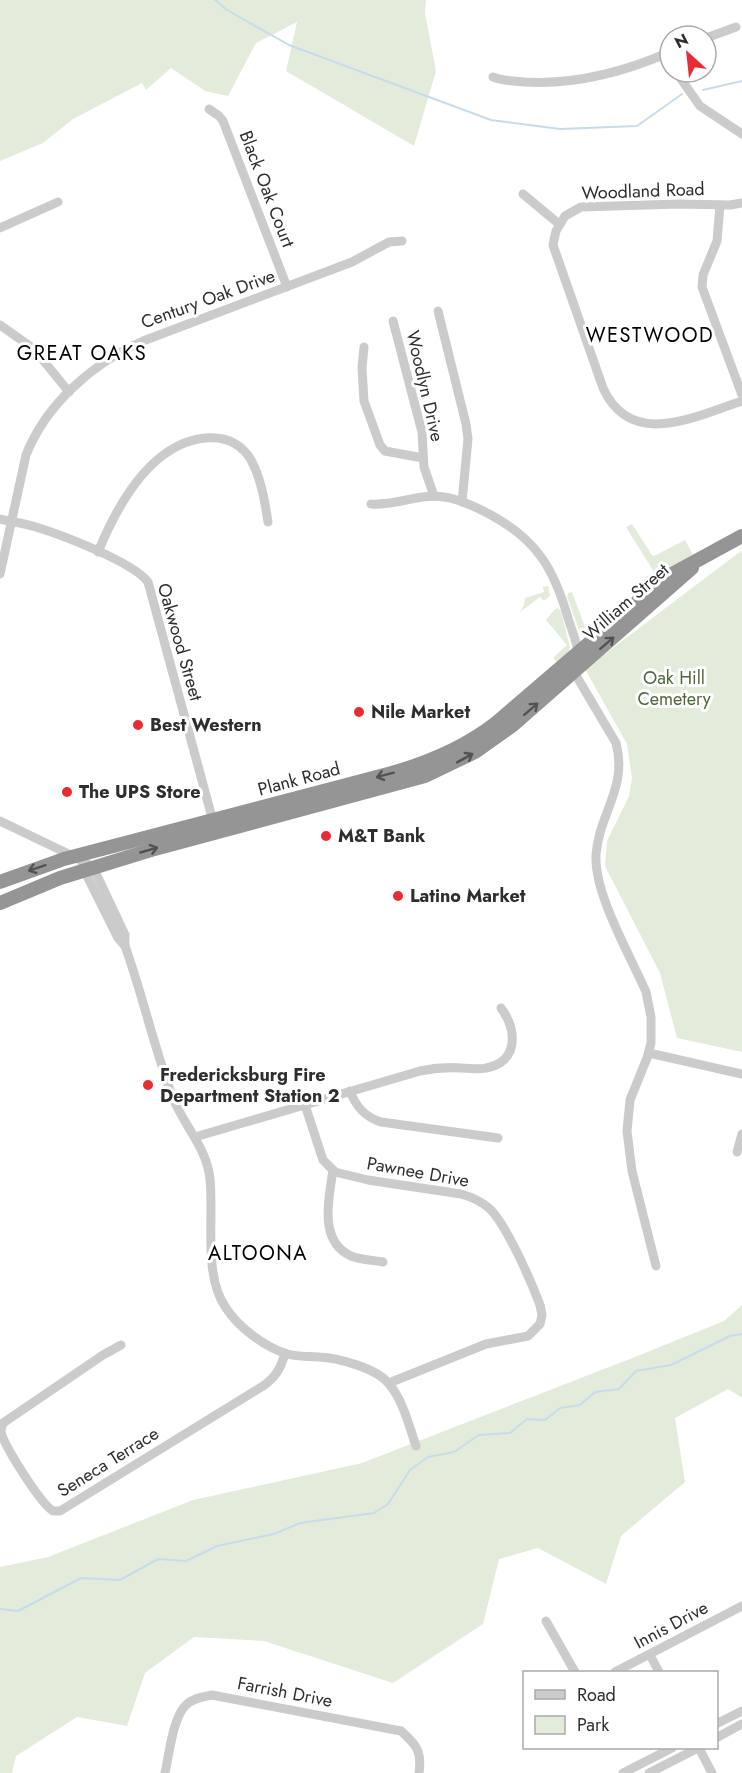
<svg xmlns="http://www.w3.org/2000/svg" width="742" height="1773" font-family="Jost,sans-serif">
  <rect width="100%" height="100%" fill="#fff"/>
  <g fill="#e3ecdb">
    <polygon points="0,0 426,0 425,13 436,71 414,146 286,71 297,22 256,43 228,96 205,91 171,68 146,90 142,83 73,119 43,143 0,161"/>
    <polygon points="632,524 652,555 654,556 685,540 693,555 651,584 645,577 654,572 626,527"/>
    <polygon points="741,551 742,554 742,1052 677,1038 660,973 605,866 607,841 629,796 632,778 627,744 585,669"/>
    <polygon points="548,586 550,596 544,601 540,597 520,612 524,605 525,598 544,592 543,587"/>
    <polygon points="572,592 585,627 600,628 593,633 586,634 579,630 567,597 568,593"/>
    <polygon points="558,608 561,611 570,648 568,653 558,663 553,658 567,645 546,620 554,610"/>
    <polygon points="742,1305 742,1398 728,1389 675,1418 685,1482 621,1536 606,1584 538,1548 499,1559 483,1624 393,1683 264,1641 194,1637 145,1673 127,1726 77,1717 16,1756 12,1773 0,1773 0,1567 48,1557 193,1500 362,1463 635,1357 724,1321"/>
  </g>
  <g fill="none" stroke-linecap="round" stroke-linejoin="round">
    <g stroke="#c6dcec" stroke-width="2">
      <polyline points="215,0 227,10 289,45 491,120 560,129 637,126 682,94"/>
      <polyline points="703,90 742,81"/>
      <polyline points="0,1609 18,1611 81,1578 120,1580 158,1559 186,1561 217,1546 274,1534 300,1523 374,1513 388,1504 410,1470 428,1457 454,1452 479,1435 510,1433 527,1419 545,1420 560,1408 580,1405 595,1392 619,1389 636,1371 671,1365 730,1336 742,1334"/>
    </g>
    <g stroke="#cbcbcb" stroke-width="9">
      <polyline points="706,38 736,27"/>
      <polyline points="676,72 700,106 742,134"/>
      <path d="M493,77C503,81 514,81 525,82C575,85 624,72 670,52"/>
      <polyline points="209,109 219,116 223,121 287,287"/>
      <polyline points="523,194 559,224"/>
      <path d="M742,203L730,205L679,204L581,207L565,216L556,231L553,245L603,388C631,450 696,416 742,401"/>
      <polyline points="720,205 717,241 703,275 702,287 742,395"/>
      <polyline points="0,228 58,202"/>
      <polyline points="438,311 466,424 468,439 462,502"/>
      <polyline points="393,321 422,432 424,467 434,496"/>
      <polyline points="0,325 34,349 69,392"/>
      <polyline points="364,347 362,368 364,401 380,445 385,451 423,458"/>
      <path d="M371,504C395,506 420,493 444,497C460,499 476,507 491,515C537,540 554,569 568,618C571,629 578,643 578,654C578,660 575,666 574,672L616,743C628,788 599,813 596,855C594,894 630,955 646,992L651,1017V1043L647,1058L630,1100L627,1131L632,1171L656,1266"/>
      <path d="M0,519C12,522 24,523 36,527C62,535 133,562 148,582L213,821"/>
      <path d="M98,552C112,518 132,479 162,456C188,436 231,426 251,460C261,478 265,502 268,522"/>
      <path d="M0,574L26,455C46,404 93,363 143,341L352,262L389,242L402,241"/>
      <path d="M0,821L75,857L93,867L125,935V946C143,996 154,1048 173,1098C184,1126 207,1148 210,1179C214,1218 203,1276 226,1308C239,1328 265,1347 287,1354C298,1357 308,1356 319,1357C338,1358 377,1368 389,1384C403,1400 409,1426 416,1446"/>
      <polyline points="82,866 118,938 125,946"/>
      <polyline points="649,1053 742,1074"/>
      <path d="M350,1091C356,1107 365,1117 381,1122L498,1138"/>
      <path d="M305,1105L323,1160L335,1172L368,1180L461,1194C472,1197 481,1201 490,1209C507,1226 531,1281 540,1305L542,1315L540,1324L528,1336L486,1344L389,1383"/>
      <path d="M195,1137L420,1071C434,1068 448,1067 462,1068C470,1068 478,1070 486,1068C519,1062 517,1030 501,1008"/>
      <polyline points="737,1152 742,1134"/>
      <path d="M333,1170C329,1198 318,1241 351,1256C361,1260 373,1260 383,1262"/>
      <path d="M121,1345L103,1355L3,1423C2,1426 1,1428 1,1432C4,1446 41,1504 53,1511H60L263,1386C276,1377 281,1368 285,1353"/>
      <polyline points="546,1621 575,1672"/>
      <polyline points="650,1655 659,1672"/>
      <polyline points="615,1672 742,1606"/>
      <polyline points="716,1724 742,1711"/>
      <polyline points="716,1738 742,1724"/>
      <polyline points="699,1748 712,1773"/>
      <path d="M165,1773C169,1755 173,1717 186,1705C193,1698 203,1697 212,1695L401,1731C417,1745 422,1752 419,1773"/>
      <polyline points="623,1773 672,1748"/>
      <polyline points="649,1773 698,1748"/>
    </g>
    <g stroke="#959595" stroke-width="14">
      <path d="M0,882L64,859L388,774C428,763 464,748 496,723L665,578L742,536"/>
      <polyline points="0,903 60,878 151,850 425,776 475,752 513,725 692,568"/>
    </g>
  </g>
  <defs><path id="oneway-shaft" d="M-6 0H5M1.5-3L5.5 0L1.5 3" fill="none" stroke-width="1.6" stroke-linecap="round" stroke-linejoin="round" transform="scale(1.5)"/></defs>
  <g stroke="#525252">
    <use href="#oneway-shaft" transform="translate(607 643) rotate(-41)"/>
    <use href="#oneway-shaft" transform="translate(531 709) rotate(-41)"/>
    <use href="#oneway-shaft" transform="translate(465 758) rotate(-29)"/>
    <use href="#oneway-shaft" transform="translate(385 775) rotate(165)"/>
    <use href="#oneway-shaft" transform="translate(149 850) rotate(-16)"/>
    <use href="#oneway-shaft" transform="translate(37 868) rotate(162)"/>
  </g>
  <g fill="#e92c34" stroke="#fff" stroke-width="2">
    <circle cx="359" cy="712" r="6"/>
    <circle cx="138" cy="725" r="6"/>
    <circle cx="67" cy="792" r="6"/>
    <circle cx="326" cy="836" r="6"/>
    <circle cx="398" cy="896" r="6"/>
    <circle cx="148" cy="1085" r="6"/>
  </g>
  <g text-anchor="middle" stroke-width="6" stroke-linejoin="round" paint-order="stroke">
    <g font-size="18" fill="#2e2e2e" stroke="#fff">
      <text transform="translate(267 189) rotate(69)" y="6">Black Oak Court</text>
      <text transform="translate(643 191) rotate(-2)" y="6">Woodland Road</text>
      <text transform="translate(208 299) rotate(-20)" y="6">Century Oak Drive</text>
      <text transform="translate(425 386) rotate(77)" y="6">Woodlyn Drive</text>
      <text transform="translate(626 602) rotate(-41)" y="6">William Street</text>
      <text transform="translate(180 642) rotate(74)" y="6">Oakwood Street</text>
      <text transform="translate(299 779) rotate(-15)" y="6">Plank Road</text>
      <text transform="translate(418 1172) rotate(10)" y="6">Pawnee Drive</text>
      <text transform="translate(108 1462) rotate(-32)" y="6">Seneca Terrace</text>
      <text transform="translate(671 1625) rotate(-28)" y="6">Innis Drive</text>
      <text transform="translate(285 1692) rotate(11)" y="6">Farrish Drive</text>
    </g>
    <g font-size="18" fill="#4f6a3a" stroke="#fff">
      <text x="674" y="684">Oak Hill<tspan x="674" dy="21">Cemetery</tspan></text>
    </g>
    <g font-size="18" font-weight="bold" fill="#2e2e2e" stroke="#fff" text-anchor="start">
      <text x="371" y="718">Nile Market</text>
      <text x="150" y="731">Best Western</text>
      <text x="79" y="798">The UPS Store</text>
      <text x="338" y="842">M&amp;T Bank</text>
      <text x="410" y="902">Latino Market</text>
      <text x="160" y="1081">Fredericksburg Fire<tspan x="160" dy="21">Department Station 2</tspan></text>
    </g>
    <g font-size="20" letter-spacing="1.5" fill="#000" stroke="#fff">
      <text x="650" y="342">WESTWOOD</text>
      <text x="82" y="360">GREAT OAKS</text>
      <text x="258" y="1260">ALTOONA</text>
    </g>
  </g>
  <rect x="523" y="1671" width="195" height="78" fill="#ffffff" stroke="#ababab" stroke-width="1.5"/>
  <rect x="535" y="1690" width="30" height="9" fill="#cbcbcb" stroke="#ababab" stroke-width="1.5"/>
  <text x="577" y="1701" font-size="18" fill="#2e2e2e">Road</text>
  <rect x="535" y="1716" width="30" height="18" fill="#e3ecdb" stroke="#ababab" stroke-width="1.5"/>
  <text x="577" y="1731" font-size="18" fill="#2e2e2e">Park</text>
  <g transform="translate(688 54) rotate(333)"><circle r="28" fill="#ffffff" stroke="#ababab" stroke-width="1.5"/>
  <path d="M0-4.5L10 22L0 15L-10 22Z" fill="#e92c34"/>
  <text y="-9" font-size="16" font-weight="bold" text-anchor="middle" fill="#2e2e2e">N</text>
  </g>
</svg>
